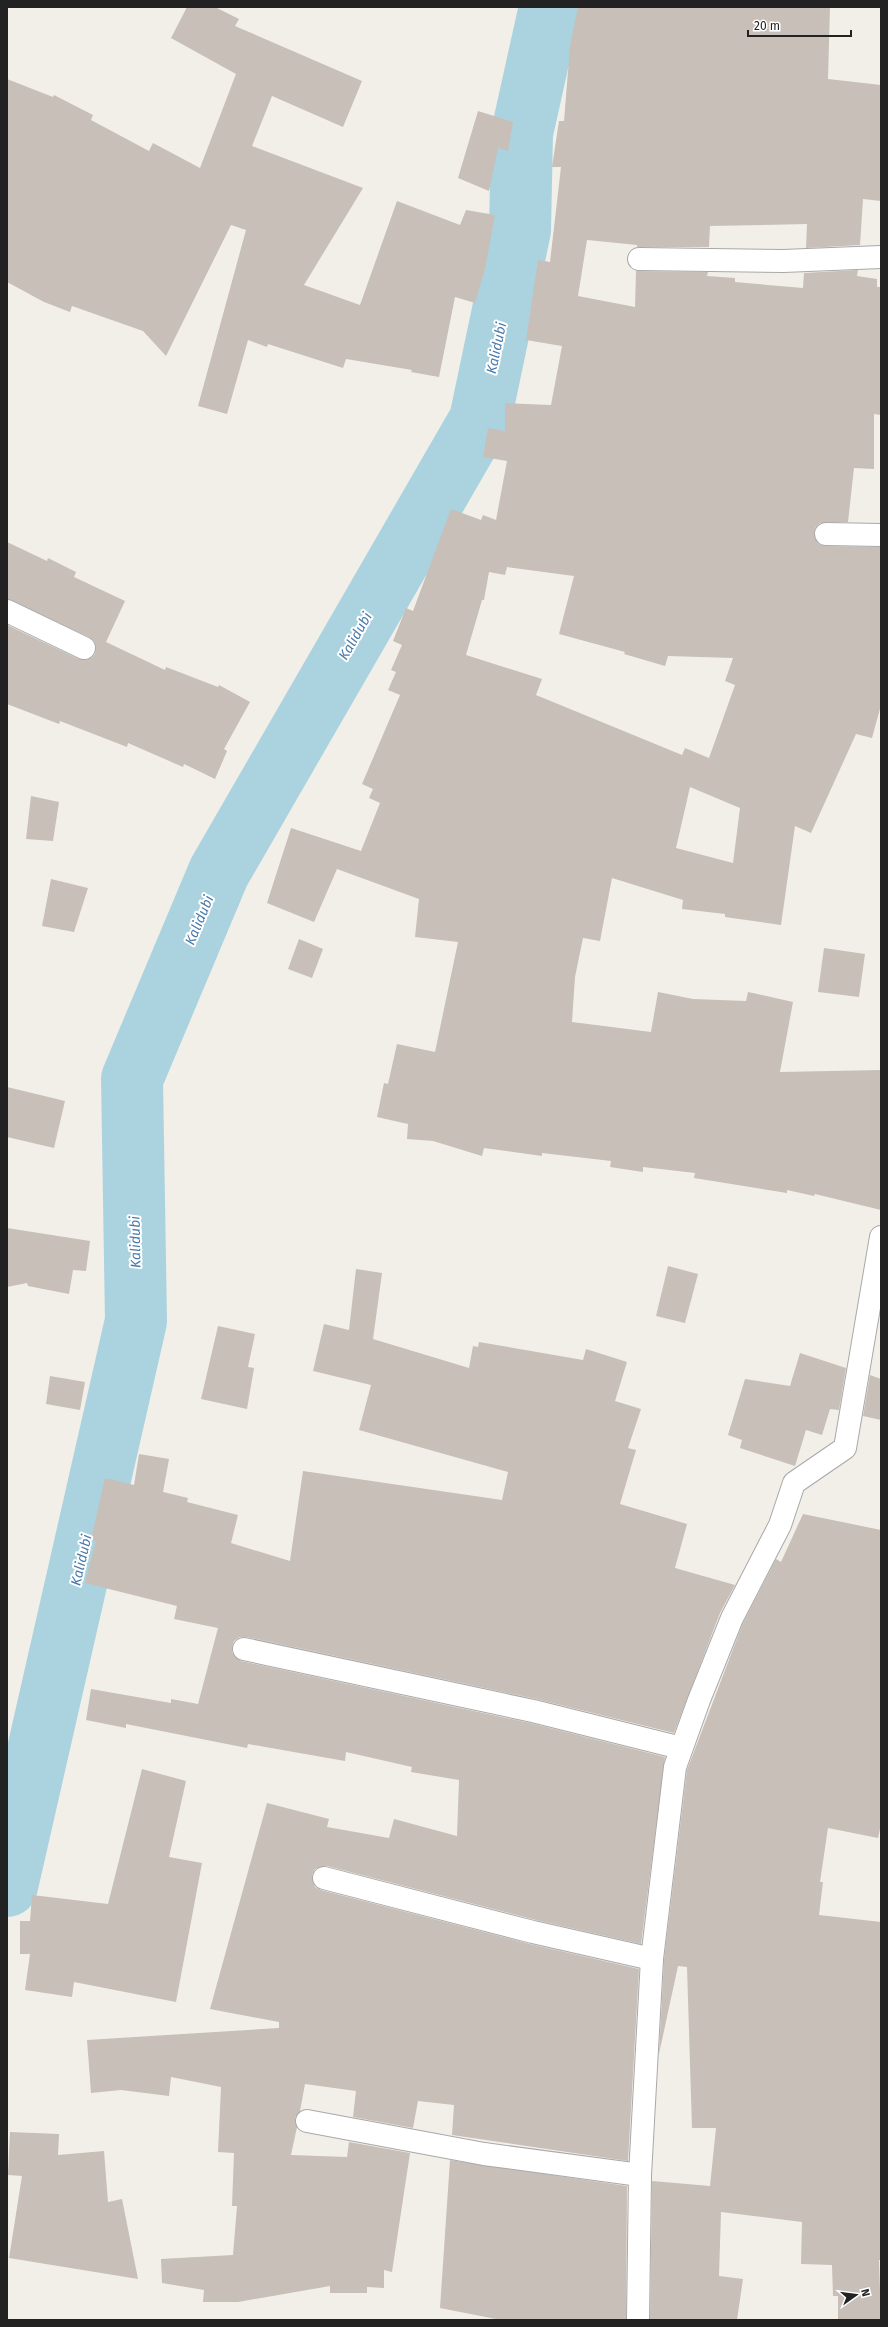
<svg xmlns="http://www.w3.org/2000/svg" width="888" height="2327" font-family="'Fira Sans',sans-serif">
  <rect width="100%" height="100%" fill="#f2efe9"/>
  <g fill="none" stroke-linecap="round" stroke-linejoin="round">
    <polyline stroke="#aad3df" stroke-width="62" points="7,1886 136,1321 132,1079 219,872 480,420 520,230 522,133 550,7"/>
  </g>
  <g fill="#c7bfb8" fill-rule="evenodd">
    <polygon points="187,7 215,7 239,19 235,26 362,81 343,127 272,96 252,146 363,188 304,285 360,305 397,201 460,225 466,210 495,215 485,269 475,303 455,297 439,377 411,372 412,370 346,359 343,368 268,344 267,347 248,340 227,414 198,406 246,230 231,225 166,356 143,331 72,306 70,312 44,302 7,282 7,79 53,97 54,95 93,115 91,120 149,151 153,143 200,168 236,74 171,38"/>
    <path d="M578,7H830L828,79L881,85V201L863,199L860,245L806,248L807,224L710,226L709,247H637V245L587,240L578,296L635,307L636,271L708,272L707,276L735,278V282L803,288L804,273L858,270L857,276L877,279V287H881V415L874,414V469L854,468L848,522L820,523L815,528L814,534L819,544L825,546L881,547V705L872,738L856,734L811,833L795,826L781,925L725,917V914L682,909L683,900L612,878L600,941L583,938L575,977L572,1022L651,1032L658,992L693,999L746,1001L748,992L793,1002L780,1072L881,1070V1210L815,1194L814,1196L787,1190V1193L694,1178L695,1173L643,1167V1172L610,1167L611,1161L542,1153V1156L484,1148L482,1156L433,1141L407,1139L408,1124L377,1117L384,1083L388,1084L397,1044L435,1052L458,942L415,937L419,899L337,869L314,922L267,903L291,828L361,851L380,803L369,798L373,789L362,784L400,695L388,690L396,672L391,670L402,645L393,641L406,608L413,611L451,509L481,520L483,515L496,520L507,461L483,457L488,428L505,431V403L551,405L562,346L526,340L538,260L550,262L561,167H552L559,121H564L570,46ZM507,567L574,576L559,634L625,652L624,654L665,666L668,656L733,658L725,681L735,685L709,758L685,748L682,755L536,695L542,679L466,655L482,600H484L489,572L505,575ZM690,787L740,808L733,863L676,848Z"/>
    <polygon points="478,111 513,122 508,151 498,148 489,191 458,178"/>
    <polygon points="7,542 47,561 48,558 76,572 74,577 125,601 106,642 165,670 166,667 218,687 219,685 250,702 224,749 227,751 215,779 184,764 183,767 128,743 127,747 60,721 59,724 7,704 7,625 79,659 91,658 95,654 96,647 94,641 89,637 7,599"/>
    <polygon points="31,796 59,802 53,841 26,839"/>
    <polygon points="51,879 88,888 74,932 42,926"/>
    <polygon points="299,939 323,949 312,978 288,969"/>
    <polygon points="824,948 865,954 859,997 818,992"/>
    <polygon points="7,1087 65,1101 54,1148 7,1137"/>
    <polygon points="7,1228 90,1241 86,1271 73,1270 69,1294 28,1286 27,1283 7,1287"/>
    <polygon points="668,1266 698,1274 685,1323 656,1316"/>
    <polygon points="356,1269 382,1273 373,1339 469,1368 473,1346 478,1347 479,1342 583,1360 586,1349 627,1362 615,1401 641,1409 628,1448 636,1450 620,1504 687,1524 675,1568 735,1585 720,1613 674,1733 536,1699 247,1637 240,1637 234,1641 232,1647 232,1653 241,1661 530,1723 665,1757 641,1944 536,1920 327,1866 315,1869 312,1875 315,1887 321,1890 530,1944 639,1969 628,2161 452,2135 454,2105 418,2101 413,2128 353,2117 356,2091 305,2084 300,2111 295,2118 297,2127 291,2155 347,2157 349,2142 410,2153 392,2272 384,2270 384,2288 367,2287 367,2293 330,2293 330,2286 238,2302 203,2302 204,2290 162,2283 161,2259 233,2255 237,2206 232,2206 234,2153 218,2152 221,2087 171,2077 169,2096 121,2090 91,2093 87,2040 279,2028 279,2022 210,2009 267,1803 329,1819 327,1827 389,1838 394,1819 457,1836 459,1780 411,1772 412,1767 346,1752 345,1761 248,1744 247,1748 126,1724 126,1728 86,1720 91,1689 171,1703 171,1699 198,1704 218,1628 174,1619 177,1606 85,1583 96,1541 91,1540 105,1478 134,1485 139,1454 169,1459 163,1492 188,1498 187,1502 238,1515 231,1543 290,1561 303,1471 502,1500 508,1472 359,1430 371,1385 313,1371 324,1324 349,1330"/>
    <polygon points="218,1326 255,1334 248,1367 254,1368 247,1409 201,1399"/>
    <polygon points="800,1353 846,1368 839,1410 830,1409 822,1435 806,1430 795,1466 740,1448 742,1440 728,1435 745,1379 790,1386"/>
    <polygon points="870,1375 881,1379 881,1420 863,1416"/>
    <polygon points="50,1376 85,1382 80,1410 46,1404"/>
    <polygon points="803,1514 881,1530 881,1824 878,1838 828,1828 820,1882 823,1882 819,1915 881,1922 881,2260 879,2260 881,2320 838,2320 838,2296 833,2296 832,2265 801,2264 802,2222 721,2212 719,2276 743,2279 737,2320 650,2320 652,2181 710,2186 716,2128 692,2128 687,1967 678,1966 659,2054 664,1960 687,1770 743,1623 776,1559 781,1562"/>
    <polygon points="142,1769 186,1781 169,1857 202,1863 176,2002 74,1982 72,1997 25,1990 30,1954 20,1954 20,1921 30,1921 32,1895 108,1904"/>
    <polygon points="10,2132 59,2134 58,2155 104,2151 108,2202 122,2199 138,2279 9,2258 22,2176 8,2175"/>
    <polygon points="450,2160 627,2186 626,2320 501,2320 440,2308"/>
  </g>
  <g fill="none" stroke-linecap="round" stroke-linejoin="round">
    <g stroke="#a9a9a9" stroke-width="24">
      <g id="street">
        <polyline points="639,259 783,261 881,257"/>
        <polyline points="826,534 881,535"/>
        <polyline points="7,611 84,648"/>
        <polyline points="244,1649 533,1711 681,1748"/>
        <polyline points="324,1878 533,1932 652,1959"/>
        <polyline points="307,2121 484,2154 640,2175"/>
        <polyline points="638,2320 640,2175 652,1959 675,1767 699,1700 732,1618 780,1525 794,1483 845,1448 881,1237"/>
      </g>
    </g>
    <use href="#street" stroke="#fff" stroke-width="22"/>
  </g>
  <g text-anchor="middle" stroke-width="4" stroke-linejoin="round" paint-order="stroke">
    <g font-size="14" font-style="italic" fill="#4a7aab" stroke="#fff">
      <text transform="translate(496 348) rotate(-78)" y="5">Kalidubi</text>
      <text transform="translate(355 636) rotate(-60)" y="5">Kalidubi</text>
      <text transform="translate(199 920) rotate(-67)" y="5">Kalidubi</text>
      <text transform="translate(135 1242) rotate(-91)" y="5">Kalidubi</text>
      <text transform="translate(81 1560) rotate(-77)" y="5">Kalidubi</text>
    </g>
  </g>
  <rect width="888" height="2327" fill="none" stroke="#222222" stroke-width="16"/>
  <g transform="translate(856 2295) rotate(76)" stroke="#ffffff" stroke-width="3" paint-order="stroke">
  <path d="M0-3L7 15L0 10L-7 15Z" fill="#222222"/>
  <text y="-6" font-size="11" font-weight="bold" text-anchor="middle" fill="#222222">N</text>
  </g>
  <path d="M748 30v6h103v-6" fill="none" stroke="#222222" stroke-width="2"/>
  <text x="754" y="30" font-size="12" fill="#222222" stroke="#ffffff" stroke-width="3" paint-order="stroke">20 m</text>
</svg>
